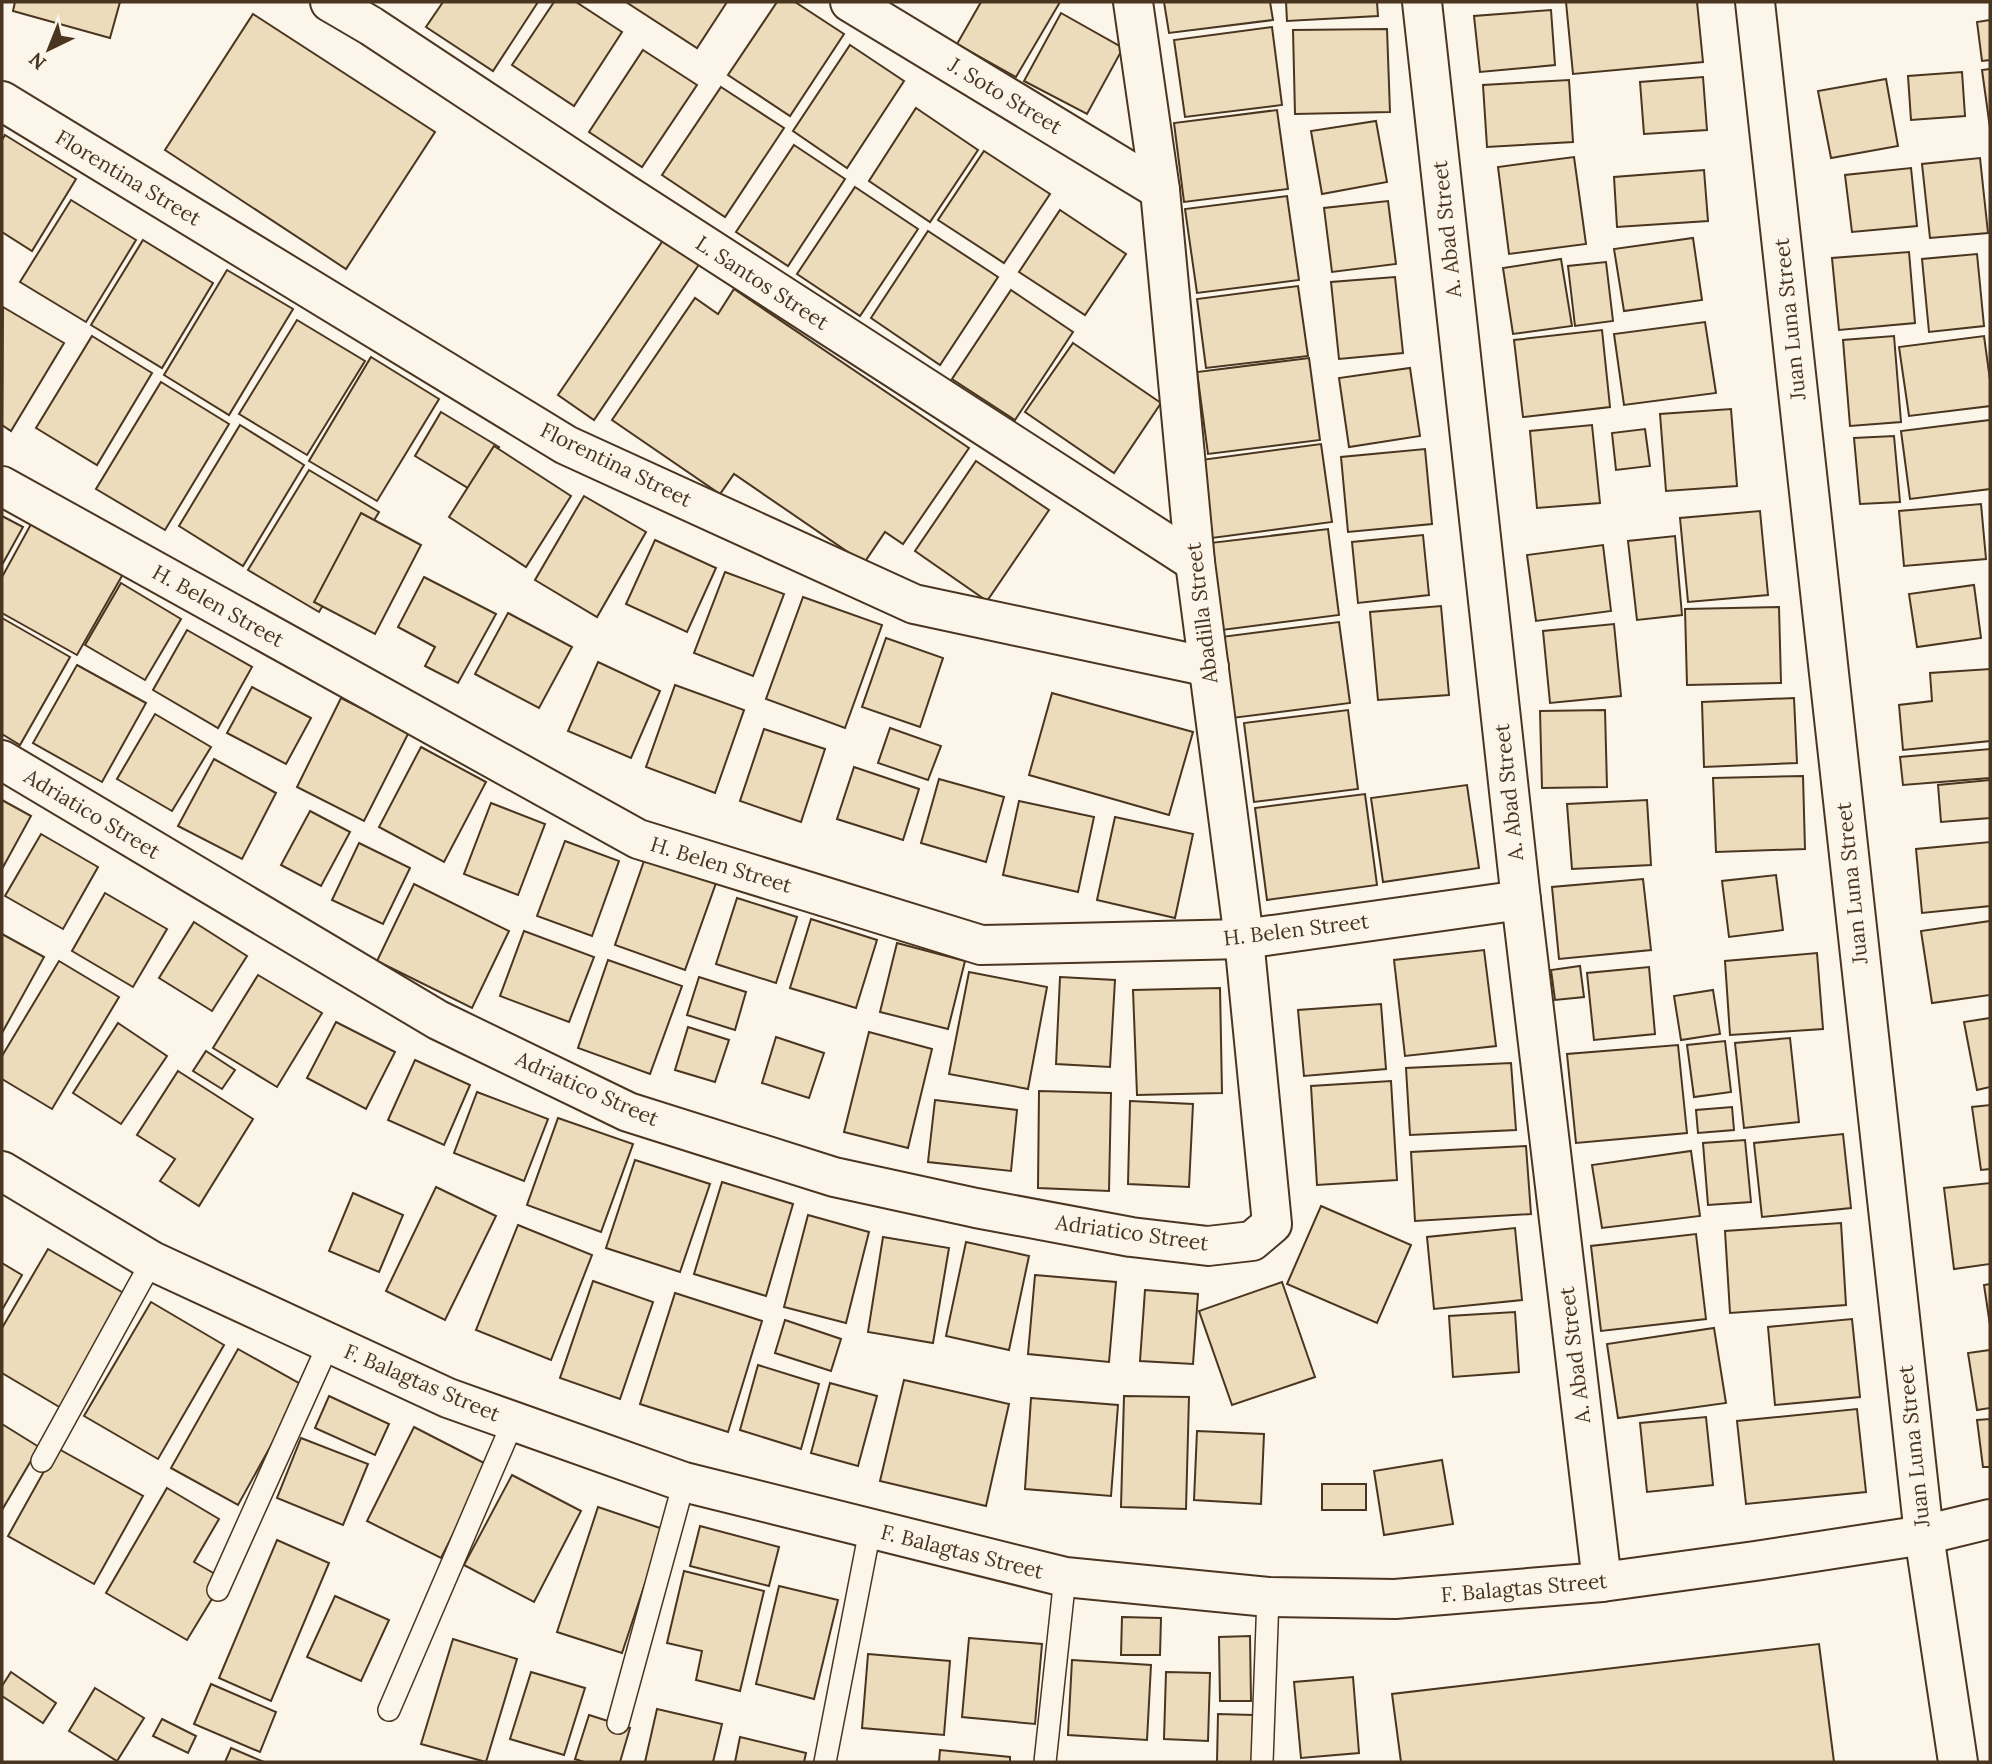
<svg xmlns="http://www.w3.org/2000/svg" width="1992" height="1764" font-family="Lora,serif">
  <rect width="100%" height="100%" fill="#fbf6e9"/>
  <g fill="#ecdcbc" stroke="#4a3520" stroke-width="2">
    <polygon points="15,2 120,2 110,38 13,11"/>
    <polygon points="443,2 538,2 493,71 426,27"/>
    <polygon points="554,2 576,2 622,32 574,106 512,65"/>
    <polygon points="626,2 727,2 697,48"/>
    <polygon points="777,2 795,2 844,34 790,116 728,75"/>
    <polygon points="981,2 1060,2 1016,77 957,44"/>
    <polygon points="1164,2 1270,2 1273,20 1169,33"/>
    <polygon points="1286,2 1377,2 1378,16 1287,21"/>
    <polygon points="1566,2 1697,2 1703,62 1573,74"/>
    <polygon points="1551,10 1555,65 1480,72 1474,16"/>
    <polygon points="1061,13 1123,48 1087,114 1024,81"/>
    <polygon points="253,14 435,132 346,269 165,150"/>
    <polygon points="1990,20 1990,60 1982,61 1977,22"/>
    <polygon points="1272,27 1282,105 1185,117 1174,40"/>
    <polygon points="1387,29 1390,112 1295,114 1293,30"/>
    <polygon points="850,45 904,81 847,168 793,131"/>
    <polygon points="643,50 697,85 642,167 589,132"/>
    <polygon points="1990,69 1990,128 1982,70"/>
    <polygon points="1962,72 1965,116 1911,120 1908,76"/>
    <polygon points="1703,77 1707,130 1644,134 1640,82"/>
    <polygon points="1886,79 1898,146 1831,158 1818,91"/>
    <polygon points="1569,80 1573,142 1487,147 1483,85"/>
    <polygon points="721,87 784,128 725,217 662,175"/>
    <polygon points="916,108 978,150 930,222 869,181"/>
    <polygon points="1277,110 1288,189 1184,202 1174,123"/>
    <polygon points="1376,121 1387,182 1322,194 1311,131"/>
    <polygon points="5,135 76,179 32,251 2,232 2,140"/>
    <polygon points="794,145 845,179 788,266 736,232"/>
    <polygon points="984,151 1050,194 1004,263 938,220"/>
    <polygon points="1574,157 1586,244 1509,254 1498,167"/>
    <polygon points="1980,158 1988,233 1930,238 1922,164"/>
    <polygon points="1911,168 1917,226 1852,232 1845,175"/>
    <polygon points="1704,170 1708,221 1617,227 1614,177"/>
    <polygon points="855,187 918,229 860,316 797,274"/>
    <polygon points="1287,196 1299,280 1197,293 1185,209"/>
    <polygon points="71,200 136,240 86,322 20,282"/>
    <polygon points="1388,201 1396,264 1332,272 1324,208"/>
    <polygon points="1060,210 1126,254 1085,315 1019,272"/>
    <polygon points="928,231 998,277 940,365 871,318"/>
    <polygon points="1693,238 1702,300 1624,311 1614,249"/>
    <polygon points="664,239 700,263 594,420 558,395"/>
    <polygon points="143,240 213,283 162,368 91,325"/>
    <polygon points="1909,252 1915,323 1839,330 1832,258"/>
    <polygon points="1977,254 1984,326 1929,332 1922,259"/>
    <polygon points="1561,259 1572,326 1513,334 1503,268"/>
    <polygon points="1606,262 1613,321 1575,326 1568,266"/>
    <polygon points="227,270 293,309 229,415 164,375"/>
    <polygon points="1395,277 1403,353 1339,359 1331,282"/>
    <polygon points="1298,286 1308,356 1206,368 1197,299"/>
    <polygon points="734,289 969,448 903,544 885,532 864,563 734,474 720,494 612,420 695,298 718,314"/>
    <polygon points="1011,290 1073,332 1015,420 952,379"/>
    <polygon points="3,307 64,343 11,431 2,425"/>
    <polygon points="297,320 365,361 307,455 239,414"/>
    <polygon points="1705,322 1716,393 1624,405 1614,334"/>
    <polygon points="1602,330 1610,407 1523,417 1514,340"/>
    <polygon points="92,336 152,373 97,465 36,428"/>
    <polygon points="1894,336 1901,422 1850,426 1843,340"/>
    <polygon points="1984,336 1990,380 1990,406 1909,416 1899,347"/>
    <polygon points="1073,343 1161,403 1114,473 1025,412"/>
    <polygon points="371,357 439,399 377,501 309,461"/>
    <polygon points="1309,358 1320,440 1208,454 1197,372"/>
    <polygon points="1410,368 1420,436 1349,447 1339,378"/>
    <polygon points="161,382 229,424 165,530 96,489"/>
    <polygon points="1731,409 1737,486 1666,491 1660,414"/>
    <polygon points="441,412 499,447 473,491 415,456"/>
    <polygon points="1990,420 1990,489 1910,499 1901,431"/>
    <polygon points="240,425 304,465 243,566 179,526"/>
    <polygon points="1592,425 1600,503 1537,508 1530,431"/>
    <polygon points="1645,429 1650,466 1616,470 1612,433"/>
    <polygon points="1894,436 1900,502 1860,504 1854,438"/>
    <polygon points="1321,444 1332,522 1212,538 1201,460"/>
    <polygon points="494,446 571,496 526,567 449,517"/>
    <polygon points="1425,449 1432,524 1348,532 1341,457"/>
    <polygon points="976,461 1049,510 987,601 915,551"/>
    <polygon points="309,470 379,512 319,612 248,570"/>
    <polygon points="584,496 646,532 597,617 535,580"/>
    <polygon points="1981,504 1986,559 1904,566 1899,511"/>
    <polygon points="1760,511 1768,595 1688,602 1680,518"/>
    <polygon points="361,513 421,545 375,634 314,602"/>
    <polygon points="36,515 127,567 77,655 2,613 2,577"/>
    <polygon points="2,516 23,527 2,565"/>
    <polygon points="1328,529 1339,615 1222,630 1210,543"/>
    <polygon points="1423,535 1429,595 1358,603 1352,542"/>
    <polygon points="1675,536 1682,615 1637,620 1628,541"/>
    <polygon points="655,540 716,568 687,632 626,604"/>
    <polygon points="1603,545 1611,611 1536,621 1527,555"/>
    <polygon points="725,572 784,594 753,676 694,653"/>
    <polygon points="424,577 496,614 458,683 425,666 435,647 398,627"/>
    <polygon points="121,583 181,619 145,680 85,645"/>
    <polygon points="1974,585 1981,638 1917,647 1909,594"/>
    <polygon points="803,597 882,625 845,728 766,699"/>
    <polygon points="1441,606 1449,695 1378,700 1370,612"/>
    <polygon points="1779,607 1781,683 1687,685 1685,609"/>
    <polygon points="508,613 572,647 539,708 475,674"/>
    <polygon points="2,618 70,657 20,745 2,734"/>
    <polygon points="1339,622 1350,703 1232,718 1221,637"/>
    <polygon points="1614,624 1621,696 1550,703 1543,631"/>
    <polygon points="187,630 252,667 218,728 153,690"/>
    <polygon points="886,638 943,658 920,727 862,707"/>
    <polygon points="598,662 660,691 631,758 568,731"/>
    <polygon points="77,665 146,703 102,782 33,743"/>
    <polygon points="1990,669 1990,741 1903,750 1899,705 1932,701 1930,673"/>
    <polygon points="675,685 744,710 715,793 646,767"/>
    <polygon points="252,687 311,718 286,764 227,733"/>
    <polygon points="1052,693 1193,732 1169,815 1029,775"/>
    <polygon points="341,698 409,732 364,821 297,787"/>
    <polygon points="1794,698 1797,763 1704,767 1702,702"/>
    <polygon points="1348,710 1358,789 1254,802 1244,723"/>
    <polygon points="1605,710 1607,787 1542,788 1540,711"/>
    <polygon points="155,714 211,747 172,811 117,779"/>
    <polygon points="890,728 941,746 928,780 878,763"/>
    <polygon points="764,729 825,749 801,822 740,801"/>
    <polygon points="421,747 486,782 444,862 379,827"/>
    <polygon points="1990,749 1990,778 1903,785 1900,757"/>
    <polygon points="214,759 276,793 242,859 178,826"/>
    <polygon points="854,767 919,789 903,840 837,819"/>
    <polygon points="1803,776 1805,849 1716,852 1713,778"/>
    <polygon points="939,779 1004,797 986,862 921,843"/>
    <polygon points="1990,780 1990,818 1941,822 1938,785"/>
    <polygon points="1467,785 1479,868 1383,882 1371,798"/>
    <polygon points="1365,794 1377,885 1267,900 1255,808"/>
    <polygon points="2,800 31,816 2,869"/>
    <polygon points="1647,800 1651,865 1572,869 1567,804"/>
    <polygon points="1019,801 1094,817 1078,892 1003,875"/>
    <polygon points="491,803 545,824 518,895 464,874"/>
    <polygon points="310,811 350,832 321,886 281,865"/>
    <polygon points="1115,817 1193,834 1175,918 1097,900"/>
    <polygon points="41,834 98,867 63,929 5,896"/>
    <polygon points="565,841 619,861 592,936 537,916"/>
    <polygon points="1990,842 1990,906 1922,913 1916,849"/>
    <polygon points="359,843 410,868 383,924 332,900"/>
    <polygon points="645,858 716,883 685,970 615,945"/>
    <polygon points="1776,875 1783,930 1729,937 1722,881"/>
    <polygon points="1643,879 1651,950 1559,959 1552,887"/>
    <polygon points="414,884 509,931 472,1008 377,961"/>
    <polygon points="105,893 167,929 133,987 72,951"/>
    <polygon points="737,898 797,917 776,983 716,964"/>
    <polygon points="811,919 877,940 856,1008 790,988"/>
    <polygon points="1990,921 1990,995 1932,1003 1921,931"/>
    <polygon points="194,922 247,956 212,1011 159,978"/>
    <polygon points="524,931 594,957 569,1022 500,996"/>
    <polygon points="2,934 44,957 2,1033"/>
    <polygon points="897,943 965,961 948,1029 880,1012"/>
    <polygon points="1484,950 1496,1046 1405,1056 1394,960"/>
    <polygon points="1817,953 1823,1029 1730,1035 1725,961"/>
    <polygon points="608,960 682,986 650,1074 578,1048"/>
    <polygon points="59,961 119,997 52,1109 2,1079 2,1056"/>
    <polygon points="1580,966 1584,997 1555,1000 1551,970"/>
    <polygon points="1649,967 1655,1034 1594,1040 1587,973"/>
    <polygon points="969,972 1047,987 1028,1089 949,1074"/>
    <polygon points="258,975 322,1013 277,1087 213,1048"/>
    <polygon points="699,977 746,992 735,1030 687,1015"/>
    <polygon points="1060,977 1115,980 1110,1067 1056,1064"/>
    <polygon points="1220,988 1222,1093 1137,1095 1133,990"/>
    <polygon points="1713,990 1720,1034 1681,1040 1674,996"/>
    <polygon points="1381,1004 1386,1069 1304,1076 1298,1010"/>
    <polygon points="1990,1018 1990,1087 1977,1090 1964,1022"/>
    <polygon points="336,1022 395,1052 366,1109 307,1078"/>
    <polygon points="118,1023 167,1056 121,1124 73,1093"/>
    <polygon points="688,1027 729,1040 715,1082 675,1070"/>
    <polygon points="869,1032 932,1049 908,1148 844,1132"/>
    <polygon points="776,1037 824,1053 809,1098 762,1083"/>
    <polygon points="1790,1038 1799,1122 1744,1128 1735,1043"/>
    <polygon points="1725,1041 1731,1092 1694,1097 1687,1045"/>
    <polygon points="1678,1045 1687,1133 1576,1143 1567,1054"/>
    <polygon points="206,1051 235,1070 222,1089 193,1071"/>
    <polygon points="415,1060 470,1085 444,1145 388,1120"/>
    <polygon points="1511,1063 1516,1130 1410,1135 1406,1068"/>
    <polygon points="178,1071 253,1119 199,1206 160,1181 175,1159 137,1135"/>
    <polygon points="1391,1081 1397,1180 1317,1185 1311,1086"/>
    <polygon points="1039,1091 1111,1093 1109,1191 1038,1188"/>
    <polygon points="477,1092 548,1119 524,1181 454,1153"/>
    <polygon points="935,1100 1017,1110 1011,1171 928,1162"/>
    <polygon points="1130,1101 1193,1104 1189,1187 1128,1184"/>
    <polygon points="1990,1105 1990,1169 1981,1170 1972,1107"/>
    <polygon points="1732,1107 1734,1130 1698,1133 1696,1110"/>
    <polygon points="558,1118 633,1144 601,1232 527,1205"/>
    <polygon points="1843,1134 1851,1208 1762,1217 1754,1143"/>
    <polygon points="1745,1140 1751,1202 1708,1205 1703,1143"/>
    <polygon points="1526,1146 1531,1214 1415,1221 1411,1152"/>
    <polygon points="1691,1151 1700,1216 1602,1228 1592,1165"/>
    <polygon points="635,1160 710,1184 680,1272 606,1248"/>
    <polygon points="722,1182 793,1204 766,1296 694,1274"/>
    <polygon points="1990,1183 1990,1264 1954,1269 1944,1188"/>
    <polygon points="436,1187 496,1216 445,1320 386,1291"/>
    <polygon points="353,1193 403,1215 379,1272 329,1251"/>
    <polygon points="1321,1206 1411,1245 1377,1323 1287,1284"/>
    <polygon points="808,1215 869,1232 846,1323 784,1307"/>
    <polygon points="1841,1223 1846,1305 1730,1313 1725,1231"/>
    <polygon points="518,1225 592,1255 551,1360 476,1330"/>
    <polygon points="1515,1228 1522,1300 1434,1309 1427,1237"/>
    <polygon points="1696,1234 1706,1319 1601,1331 1591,1246"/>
    <polygon points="883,1237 949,1248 933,1343 868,1332"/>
    <polygon points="966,1242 1029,1256 1009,1350 946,1336"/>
    <polygon points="48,1249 127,1295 61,1408 2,1373 2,1328"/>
    <polygon points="2,1263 22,1275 2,1310"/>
    <polygon points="1035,1275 1116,1282 1109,1362 1028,1354"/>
    <polygon points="593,1281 653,1302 620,1399 560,1378"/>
    <polygon points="1282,1282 1315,1377 1232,1405 1199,1311"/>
    <polygon points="1990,1284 1990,1325 1984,1285"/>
    <polygon points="1145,1290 1198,1294 1193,1364 1140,1361"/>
    <polygon points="675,1293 762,1321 728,1432 640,1404"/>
    <polygon points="151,1302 224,1345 158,1459 84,1416"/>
    <polygon points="1515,1312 1519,1372 1453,1377 1449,1316"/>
    <polygon points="1852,1319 1860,1397 1775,1405 1768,1327"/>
    <polygon points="785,1320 841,1339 831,1371 775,1353"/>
    <polygon points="1714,1328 1726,1403 1618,1418 1607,1344"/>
    <polygon points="238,1349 304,1386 238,1505 171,1468"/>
    <polygon points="1990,1350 1990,1408 1977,1410 1968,1353"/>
    <polygon points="758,1365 819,1384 801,1449 740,1430"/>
    <polygon points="904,1380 1009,1404 986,1506 880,1481"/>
    <polygon points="830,1383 877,1396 858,1466 811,1453"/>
    <polygon points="329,1396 389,1424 375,1455 315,1428"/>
    <polygon points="1124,1396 1189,1397 1186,1509 1121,1507"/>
    <polygon points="1031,1398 1118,1405 1111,1496 1025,1489"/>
    <polygon points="1857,1409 1866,1492 1746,1504 1737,1421"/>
    <polygon points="1706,1417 1713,1485 1647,1492 1640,1423"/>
    <polygon points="1990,1419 1990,1467 1983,1467 1977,1420"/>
    <polygon points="2,1424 39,1447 2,1510"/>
    <polygon points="414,1427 488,1465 441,1558 367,1521"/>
    <polygon points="1197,1431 1264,1434 1261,1504 1194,1500"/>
    <polygon points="301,1438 368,1464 343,1525 277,1498"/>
    <polygon points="57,1448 143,1496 94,1584 8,1536"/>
    <polygon points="1442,1460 1453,1524 1384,1535 1374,1471"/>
    <polygon points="512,1475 581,1511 534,1602 464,1565"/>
    <rect x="1322" y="1484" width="44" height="26"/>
    <polygon points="167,1488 219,1519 194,1562 224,1579 187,1640 106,1593"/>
    <polygon points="598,1507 663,1529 622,1653 557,1632"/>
    <polygon points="700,1526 779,1547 769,1586 690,1566"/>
    <polygon points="277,1540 329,1563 271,1701 219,1678"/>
    <polygon points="684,1571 764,1591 740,1691 696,1680 702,1651 667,1643"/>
    <polygon points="779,1586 838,1600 814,1699 756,1684"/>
    <polygon points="335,1596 389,1620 361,1681 307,1657"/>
    <polygon points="1122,1617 1161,1618 1160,1655 1121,1655"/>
    <polygon points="1250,1636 1251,1701 1220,1701 1219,1637"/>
    <polygon points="969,1638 1042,1644 1035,1724 962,1717"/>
    <polygon points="453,1639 517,1659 486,1762 421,1744"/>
    <polygon points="1819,1644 1834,1762 1401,1762 1392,1694"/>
    <polygon points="868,1654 950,1661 944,1735 862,1728"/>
    <polygon points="1072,1660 1151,1665 1147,1740 1068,1735"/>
    <polygon points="11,1672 56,1703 43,1723 2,1696 2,1686"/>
    <polygon points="531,1672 585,1688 564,1755 510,1739"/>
    <polygon points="1166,1672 1210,1673 1208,1741 1164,1739"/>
    <polygon points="1353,1677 1359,1753 1301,1758 1294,1682"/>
    <polygon points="211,1684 276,1712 260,1752 194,1724"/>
    <polygon points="95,1688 144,1718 117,1761 69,1731"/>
    <polygon points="657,1709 722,1724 713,1762 645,1762"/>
    <polygon points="1218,1714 1253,1715 1252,1762 1217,1762"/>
    <polygon points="589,1715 630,1728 620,1762 584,1762 575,1759"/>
    <polygon points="162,1719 196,1736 188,1753 153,1736"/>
    <polygon points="740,1737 806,1753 804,1762 735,1762"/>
    <polygon points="231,1748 264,1762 225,1762"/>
    <polygon points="940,1750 1010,1757 1010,1762 939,1762"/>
  </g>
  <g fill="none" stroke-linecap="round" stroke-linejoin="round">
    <g stroke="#4a3520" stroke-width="24">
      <g id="lane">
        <polyline points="42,1461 152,1261"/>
        <polyline points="218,1590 329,1343"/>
        <polyline points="389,1710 513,1422"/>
        <polyline points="618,1723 684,1482"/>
        <polyline points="825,1762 870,1530"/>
        <polyline points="1045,1762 1065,1577"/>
        <polyline points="1262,1762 1268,1597"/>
      </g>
    </g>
    <g stroke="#4a3520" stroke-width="42">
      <g id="street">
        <polyline points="330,2 371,26 622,192 1195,562"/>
        <polyline points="850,2 1160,190"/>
        <polyline points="1422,2 1521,900 1602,1582"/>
        <polyline points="2,101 566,445 914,604 1209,667"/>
        <polyline points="2,486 638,839 981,945 1244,939 1521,900"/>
        <polyline points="2,760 438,1020 628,1112 834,1177 976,1208 1131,1237 1208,1246 1252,1241 1272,1224 1244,939 1195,562 1160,190 1133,2"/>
        <polyline points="1924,1535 1990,1519"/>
      </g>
    </g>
    <g stroke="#4a3520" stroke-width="42">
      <g id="secondary">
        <polyline points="1755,2 1924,1535 1958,1762"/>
        <polyline points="2,1171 152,1261 448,1398 684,1482 1065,1577 1268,1597 1395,1599 1602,1582 1755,1561 1924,1535"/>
      </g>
    </g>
    <use href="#lane" stroke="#fbf6e9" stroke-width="21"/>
    <use href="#street" stroke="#fbf6e9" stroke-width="38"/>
    <use href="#secondary" stroke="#fbf6e9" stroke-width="38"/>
  </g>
  <g text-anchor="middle" stroke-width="5" stroke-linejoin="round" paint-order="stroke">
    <g font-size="21" fill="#4a3520" stroke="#fbf6e9">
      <text transform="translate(1005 96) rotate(31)" y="7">J. Soto Street</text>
      <text transform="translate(128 178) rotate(31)" y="7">Florentina Street</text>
      <text transform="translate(1447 229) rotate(-96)" y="7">A. Abad Street</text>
      <text transform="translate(762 283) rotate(33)" y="7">L. Santos Street</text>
      <text transform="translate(1790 319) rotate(-96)" y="7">Juan Luna Street</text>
      <text transform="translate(616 465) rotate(26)" y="7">Florentina Street</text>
      <text transform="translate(218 606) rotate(29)" y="7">H. Belen Street</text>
      <text transform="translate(1202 613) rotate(-97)" y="7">Abadilla Street</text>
      <text transform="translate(1509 792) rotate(-96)" y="7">A. Abad Street</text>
      <text transform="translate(92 814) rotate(31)" y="7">Adriatico Street</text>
      <text transform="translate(721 865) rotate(17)" y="7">H. Belen Street</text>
      <text transform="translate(1852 883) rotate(-96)" y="7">Juan Luna Street</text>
      <text transform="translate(1296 930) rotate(-7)" y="7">H. Belen Street</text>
      <text transform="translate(587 1089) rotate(24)" y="7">Adriatico Street</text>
      <text transform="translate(1132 1233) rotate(8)" y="7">Adriatico Street</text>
      <text transform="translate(1575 1355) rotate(-97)" y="7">A. Abad Street</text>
      <text transform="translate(422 1383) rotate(23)" y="7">F. Balagtas Street</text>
      <text transform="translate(1914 1446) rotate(-96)" y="7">Juan Luna Street</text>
      <text transform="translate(962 1552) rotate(14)" y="7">F. Balagtas Street</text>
      <text transform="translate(1524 1588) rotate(-5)" y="7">F. Balagtas Street</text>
    </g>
  </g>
  <rect width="1992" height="1764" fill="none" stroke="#4a3520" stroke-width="7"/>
  <g transform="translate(49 49) rotate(223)" stroke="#fbf6e9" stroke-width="5" paint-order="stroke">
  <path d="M0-5L12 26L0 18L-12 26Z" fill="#4a3520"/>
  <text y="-10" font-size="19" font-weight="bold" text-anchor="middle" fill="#4a3520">N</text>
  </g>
</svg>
